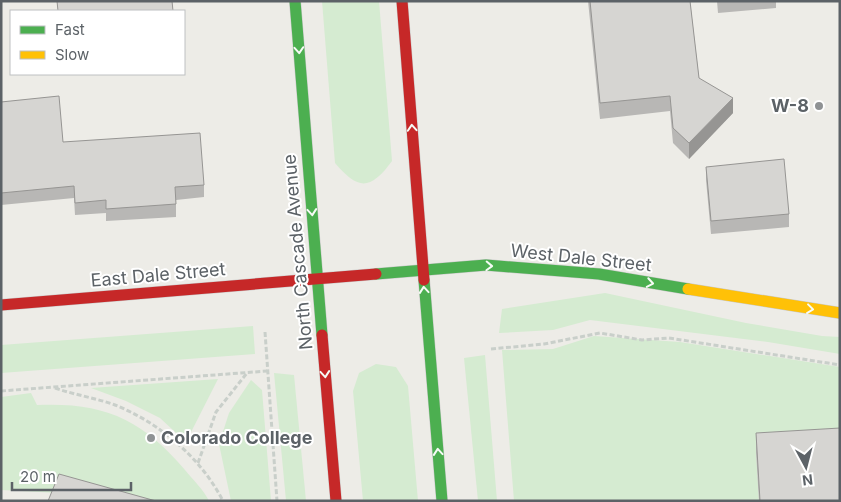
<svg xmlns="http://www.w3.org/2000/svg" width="841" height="502" font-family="Inter,sans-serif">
  <rect width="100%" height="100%" fill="#edece7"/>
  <g fill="#d5ebd1">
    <path d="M322,1H379L392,161C370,191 358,190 335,163Z"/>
    <polygon points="605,293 746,323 822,336 840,337 840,354 768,342 590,320 553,330 499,333 502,309"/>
    <polygon points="253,326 255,354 1,373 1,345"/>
    <polygon points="594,336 680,342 840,367 840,446 756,452 759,501 514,501 502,350 553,349"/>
    <polygon points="485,355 497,501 478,501 464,358"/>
    <polygon points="376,364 396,367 408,386 418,501 363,501 353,391 359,373"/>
    <polygon points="274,373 294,375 306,501 286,501"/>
    <polygon points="218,379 186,442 160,418 126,401 91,388"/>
    <polygon points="251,380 262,390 271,501 231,501 219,444 229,413"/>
    <path d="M31,393L37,405C104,402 142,419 185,470C193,480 204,490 209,501H89L59,493L1,490V397Z"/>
  </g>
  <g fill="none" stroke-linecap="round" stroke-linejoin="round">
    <g stroke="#c9c9c9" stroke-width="12">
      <g id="fast">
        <polyline points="295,1 322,335"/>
        <polyline points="376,274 486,265 599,274 688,289"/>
        <polyline points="424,280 442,501"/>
      </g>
    </g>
    <g stroke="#c9c9c9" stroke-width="12">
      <polyline id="slow" points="688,289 840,313"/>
    </g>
    <g stroke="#c9c9c9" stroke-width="12">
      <g id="jam">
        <polyline points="402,1 424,280"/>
        <polyline points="1,305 376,274"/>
        <polyline points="322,335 336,501"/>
      </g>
    </g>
    <g stroke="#c9cfca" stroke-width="3" stroke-dasharray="5 2.5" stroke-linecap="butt">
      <polyline points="265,332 277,501"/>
      <polyline points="491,349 544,344 600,333 642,340 669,338 840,365"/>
      <path d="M55,388C75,395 96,398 115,405C160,423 201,458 223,501"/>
      <polyline points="1,391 267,371"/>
      <polyline points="198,463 216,412 247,373"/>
    </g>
    <use href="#fast" stroke="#4caf50" stroke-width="11"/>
    <use href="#slow" stroke="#ffc107" stroke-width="11"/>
    <use href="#jam" stroke="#c62828" stroke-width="11"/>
  </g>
  <g fill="#b8b7b5">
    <polygon points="588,1 690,1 699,78 733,113 689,159 673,143 670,111 600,119"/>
    <polygon points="717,1 776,1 776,8 718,13"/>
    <polygon points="1,102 63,142 204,185 204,197 176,200 176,217 106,221 106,213 75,215 74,198 1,205"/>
    <polygon points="706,167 789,214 789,227 711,234 706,180"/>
    <polygon points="756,433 840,501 759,501 756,452"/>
  </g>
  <polygon fill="#969593" points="733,98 733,113 689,159 689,143"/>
  <g fill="#d6d5d2" stroke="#969593">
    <polygon points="57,1 172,1 173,11 58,11"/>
    <polygon points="590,1 690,1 699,78 733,98 689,143 673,128 670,96 600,103"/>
    <polygon points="59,96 63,142 200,133 204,185 175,187 176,204 106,209 106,200 75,203 74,186 1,193 1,102"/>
    <polygon points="784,159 789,214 711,221 706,167"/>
    <polygon points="840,428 840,501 760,501 756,433"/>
    <polygon points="59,474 156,501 48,501"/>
  </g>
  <defs><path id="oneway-chevron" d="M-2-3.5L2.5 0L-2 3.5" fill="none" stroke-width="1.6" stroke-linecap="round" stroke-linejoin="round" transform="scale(1.25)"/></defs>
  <g stroke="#f6fbf6">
    <use href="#oneway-chevron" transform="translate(299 50) rotate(86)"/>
    <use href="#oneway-chevron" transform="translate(412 128) rotate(-94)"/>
    <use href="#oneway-chevron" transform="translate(312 212) rotate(85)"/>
    <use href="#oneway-chevron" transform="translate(489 266) rotate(2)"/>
    <use href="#oneway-chevron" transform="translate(650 283) rotate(10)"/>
    <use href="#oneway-chevron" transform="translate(424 290) rotate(-95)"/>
    <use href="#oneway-chevron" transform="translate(810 309) rotate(7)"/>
    <use href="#oneway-chevron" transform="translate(325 374) rotate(85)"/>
    <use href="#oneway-chevron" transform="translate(438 452) rotate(-95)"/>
  </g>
  <g fill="#8f9294" stroke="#fff" stroke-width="2">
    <circle cx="819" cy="106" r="5"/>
    <circle cx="151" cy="438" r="5"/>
  </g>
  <g text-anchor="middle" stroke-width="4" stroke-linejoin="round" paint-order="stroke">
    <g font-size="18" font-weight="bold" fill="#5c6267" stroke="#fff" text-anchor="end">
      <text x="809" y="112">W-8</text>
      <text x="161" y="444" text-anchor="start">Colorado College</text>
    </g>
    <g font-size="18" fill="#5c6267" stroke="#fff">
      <text transform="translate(298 252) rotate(-95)" y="6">North Cascade Avenue</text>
      <text transform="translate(581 258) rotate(6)" y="6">West Dale Street</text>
      <text transform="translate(158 275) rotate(-5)" y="6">East Dale Street</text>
    </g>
  </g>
  <rect width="841" height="502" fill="none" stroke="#5c6267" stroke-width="5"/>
  <rect x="10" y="10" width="175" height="65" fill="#ffffff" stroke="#bec0c2"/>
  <rect x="20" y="26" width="25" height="8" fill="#4caf50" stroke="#bec0c2"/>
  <text x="55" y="35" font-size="15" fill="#5c6267">Fast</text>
  <rect x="20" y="51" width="25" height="8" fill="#ffc107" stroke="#bec0c2"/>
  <text x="55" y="60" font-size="15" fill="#5c6267">Slow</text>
  <g transform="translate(806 467) rotate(173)" stroke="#ffffff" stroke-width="4" paint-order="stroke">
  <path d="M0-4L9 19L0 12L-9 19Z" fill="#5c6267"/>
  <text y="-8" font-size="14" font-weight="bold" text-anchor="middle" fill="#5c6267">N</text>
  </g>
  <path d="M12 482v8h119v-8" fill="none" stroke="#5c6267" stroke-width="2.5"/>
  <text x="20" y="482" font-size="15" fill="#5c6267" stroke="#ffffff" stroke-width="4" paint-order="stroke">20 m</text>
</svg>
